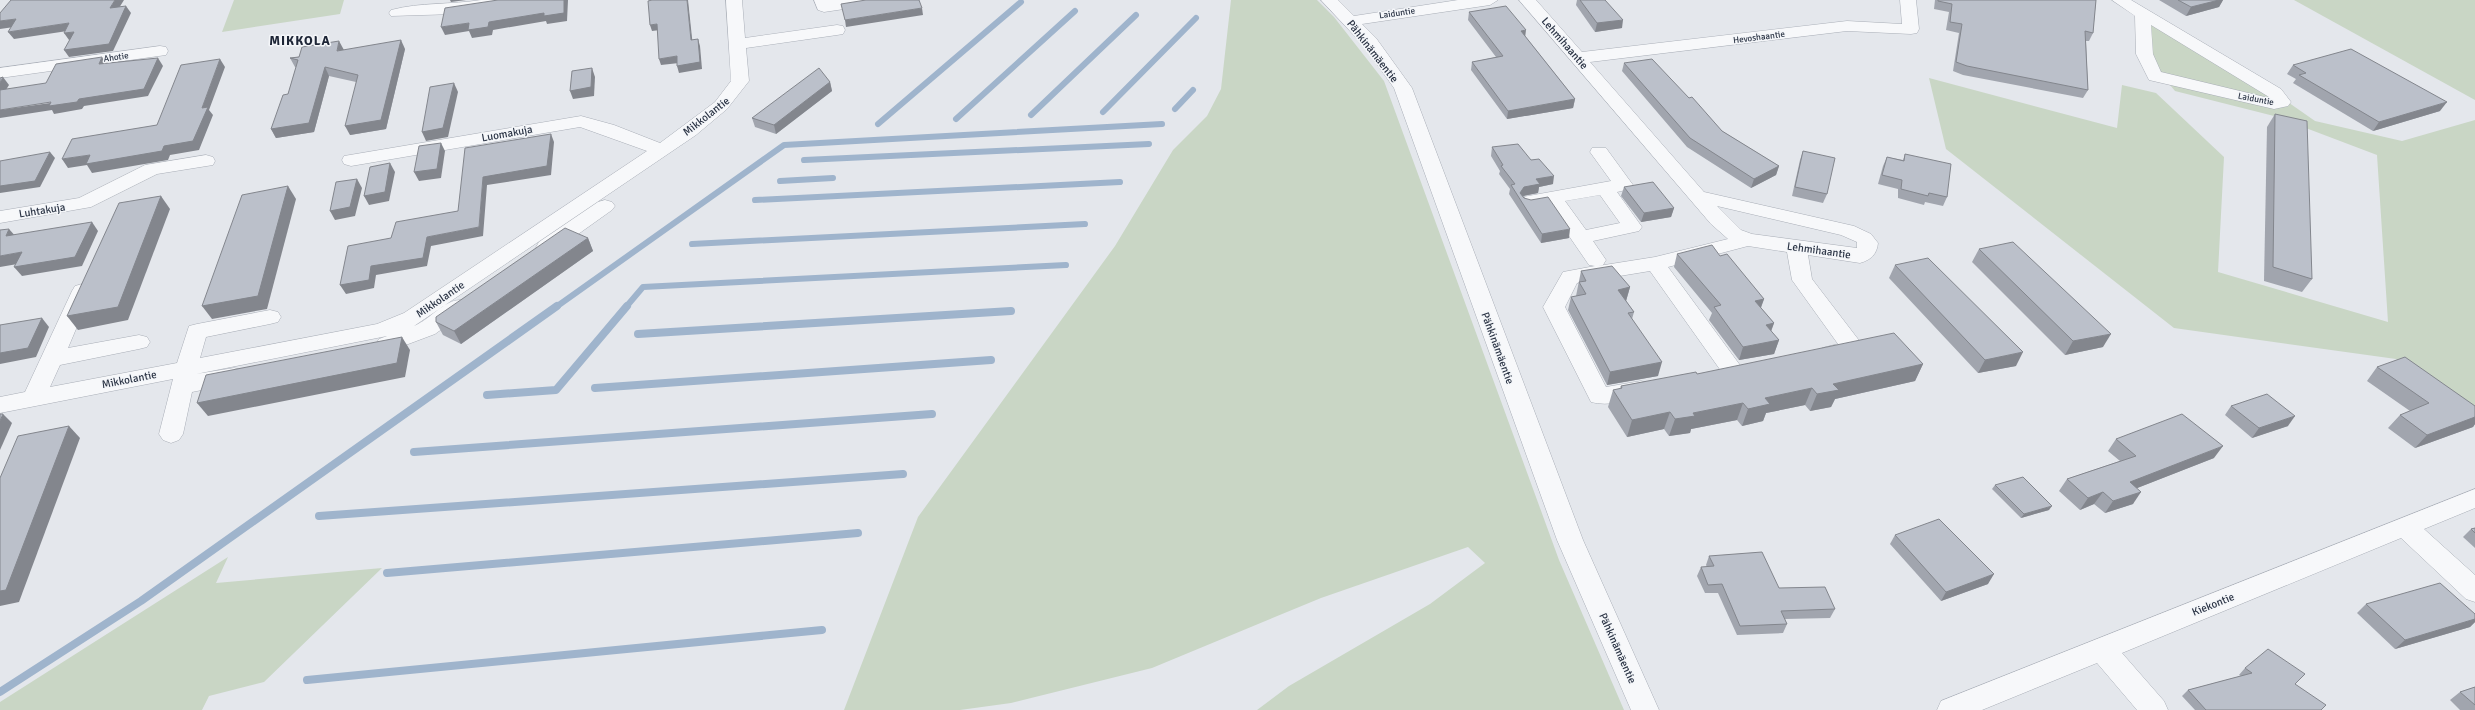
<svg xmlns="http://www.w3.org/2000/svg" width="2475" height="710" font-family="Signika,sans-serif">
  <rect width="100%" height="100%" fill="#e4e7ec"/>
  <g fill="#c9d6c5">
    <polygon points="234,0 344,0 340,14 222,32"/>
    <polygon points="1231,0 1317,0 1334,17 1384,81 1559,560 1624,710 1257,710 1289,686 1430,604 1485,563 1468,547 1321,598 1152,668 1011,703 960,710 844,710 918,517 1115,246 1173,150 1207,116 1221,89"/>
    <polygon points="2294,0 2475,0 2475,100"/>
    <polygon points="2149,16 2248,74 2315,121 2402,141 2475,120 2475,411 2396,359 2174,328 1946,149 1929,78 2117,128 2122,85 2156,93 2224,157 2218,272 2388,322 2377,155 2274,116 2175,91 2155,67 2146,42"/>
    <polygon points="228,557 216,583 382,568 264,682 209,696 202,710 0,710 0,702"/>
  </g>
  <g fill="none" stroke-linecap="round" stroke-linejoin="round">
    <g stroke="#9fb4cc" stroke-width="6">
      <polyline points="1175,109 1193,90"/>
      <polyline points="1103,112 1196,18"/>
      <polyline points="1031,115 1136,15"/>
      <polyline points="956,119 1075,11"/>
      <polyline points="878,124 1021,2"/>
      <polyline points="804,160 1149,144"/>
      <polyline points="780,181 833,178"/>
      <polyline points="755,200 1120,182"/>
      <polyline points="692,244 1085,224"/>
      <polyline points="556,307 784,145 1162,124"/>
      <polyline points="626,307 643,287 1066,265"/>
    </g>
    <g stroke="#9fb4cc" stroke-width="8">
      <polyline points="638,334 1011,311"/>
      <polyline points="595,388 991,360"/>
      <polyline points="487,395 556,390 627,306"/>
      <polyline points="414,452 932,414"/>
      <polyline points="319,516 903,474"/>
      <polyline points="387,573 858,533"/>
      <polyline points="307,680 822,630"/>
      <polyline points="0,692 141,601 557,306"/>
    </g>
    <g stroke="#a9aeb7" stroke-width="1">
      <g id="minor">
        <path d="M481,0H520L512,5L455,14L391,16L389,13L391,10C421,2 451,5 481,0Z"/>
        <path d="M726,0H742L745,38L837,25L843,26L845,30L843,34L837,35L746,48L749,81L727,109L696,135L414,326C432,319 447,295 467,301L471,306L467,311L435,334L387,352L379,349L376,344L379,339L387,336L196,374L234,368L242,370L245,376L242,382L192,392L183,434L179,440L171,443L163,440L159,434L173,379L0,413V397L25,392L72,291L75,286L82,284L89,286L92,291L68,348L139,335L147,337L150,342L147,347L139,349L60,365L50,387L177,363L189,326L197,324L270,310L278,312L281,317L278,322L270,324L206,337L200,358L377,324L404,313L647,151L580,127L351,166L344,164L342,160L344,156L581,116L614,125L660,143L715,102L731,81Z"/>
        <polygon points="814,0 879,0 871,5 824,12 818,10"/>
        <polygon points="1321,0 1338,0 1354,16 1458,0 1498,0 1490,5 1362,24 1376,38 1412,88 1583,540 1659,710 1631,710 1557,540 1394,88 1364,46"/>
        <path d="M1519,0H1536L1582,52L1847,21L1902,24L1900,0H1916L1919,29L1917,33L1911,34L1847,31L1590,62L1704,192L1854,226L1871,234L1878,243C1877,254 1871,260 1860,263L1808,255L1812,279L1861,343L1864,348L1861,353L1830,361L1822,358L1819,353L1822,348L1838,344L1792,280L1787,252L1748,246L1668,267L1745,372L1742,378L1734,380L1726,378L1650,271L1577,283L1565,307L1606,387L1641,381L1649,383L1652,389L1649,395C1632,400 1608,407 1591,402L1543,307L1563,272L1595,266L1589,265L1547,204L1530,207L1523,205L1520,201L1523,197L1611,181L1590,152L1592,148H1606L1633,185L1630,189L1617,192L1642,227L1639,231L1593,241L1606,260L1603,265L1598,266L1655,257L1728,239L1711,224ZM1600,195L1620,223L1586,230L1565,201ZM1717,206L1841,235L1857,242V248L1752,234L1741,230Z"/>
        <path d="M2112,0H2131L2281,89L2291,102L2288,106L2274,109L2149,80L2136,54L2135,16ZM2151,25L2269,97V98L2161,72L2153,54Z"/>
        <polygon points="160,46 166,47 168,51 166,55 0,78 0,68"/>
        <polygon points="206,155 213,157 215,161 213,165 157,174 91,207 0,223 0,211 79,198 145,165"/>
        <polygon points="605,200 612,202 615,206 612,210 553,252 546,253 539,252 536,247 539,242 598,202"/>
        <polygon points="2475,489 2475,508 2424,529 2475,575 2475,602 2466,599 2401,538 2122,653 2164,701 2168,710 2137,710 2097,663 1982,710 1937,710 1941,701"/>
      </g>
    </g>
    <use href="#minor" fill="#f7f8fa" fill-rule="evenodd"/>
  </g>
  <g fill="#a1a5ae">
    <polygon points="1577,0 1605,0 1622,28 1595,32 1576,5"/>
    <polygon points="1935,0 2096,0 2093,33 2089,41 2086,41 2088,90 2083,98 1963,75 1953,71 1959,33 1946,30 1949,12 1934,9"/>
    <polygon points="2159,0 2223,0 2219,7 2186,16"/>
    <polygon points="1469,12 1525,36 1575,99 1573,108 1507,119 1471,70 1472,62 1496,57 1468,20"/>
    <polygon points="405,49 386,129 350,135 356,82 329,76 314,132 276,138 271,129 288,94 296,67 295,67 290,58 344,50"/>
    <polygon points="1624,63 1722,131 1779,166 1776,175 1751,188 1687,147 1622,71"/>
    <polygon points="2293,65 2440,111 2373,131 2293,83 2296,79 2287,74"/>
    <polygon points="830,82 832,91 776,134 755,127 752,118"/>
    <polygon points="2275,114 2312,279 2302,292 2264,281 2267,127"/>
    <polygon points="1492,147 1531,160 1553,184 1539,187 1538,193 1523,196 1569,238 1541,243 1509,194 1510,189 1499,174 1500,171 1491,156"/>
    <polygon points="1803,151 1827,194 1823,203 1792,196 1800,160"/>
    <polygon points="1905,154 1947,197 1943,206 1925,202 1924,205 1898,198 1898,189 1878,184 1883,166 1887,157 1903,160"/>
    <polygon points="1624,187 1674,208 1671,217 1641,222 1621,196"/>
    <polygon points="588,238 593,251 461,344 443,335 436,322"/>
    <polygon points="1979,249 2103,347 2065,355 1972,262"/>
    <polygon points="1677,254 1720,256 1764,299 1761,308 1774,323 1771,332 1779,340 1774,354 1739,360 1709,320 1712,313 1674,267"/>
    <polygon points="1895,265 2016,366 1978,373 1889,278"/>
    <polygon points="1581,271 1630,287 1626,301 1634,312 1632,319 1658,376 1607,385 1568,310 1571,297 1576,296"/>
    <polygon points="1923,364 1915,381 1835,399 1831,407 1810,411 1805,405 1766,413 1763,421 1742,426 1737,420 1691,429 1690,433 1669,436 1664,429 1627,437 1608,407 1613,390 1620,389 1621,386 1697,374"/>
    <polygon points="2377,367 2475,406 2475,424 2473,427 2415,448 2388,428 2400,415 2410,411 2367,381"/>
    <polygon points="2231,406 2288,426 2252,438 2225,415"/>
    <polygon points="2116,439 2214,458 2137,488 2133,504 2105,513 2094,504 2080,510 2059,491 2067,479 2120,461 2108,451"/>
    <polygon points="1995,485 2049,510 2021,518 1992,489"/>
    <polygon points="2475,528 2475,548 2463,537 2471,529"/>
    <polygon points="1895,535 1988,584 1941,601 1890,544"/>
    <polygon points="1709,556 1779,588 1835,609 1830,618 1785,619 1787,624 1783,633 1737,635 1718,593 1705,593 1697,576 1701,567 1707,567 1706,565"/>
    <polygon points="2366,604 2475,614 2475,622 2470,627 2395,649 2357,613"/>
    <polygon points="2245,668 2295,684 2322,710 2195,710 2182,696 2188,690 2241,676 2239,675"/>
    <polygon points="2475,687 2475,710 2460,710 2450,700 2460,692"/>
  </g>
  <g fill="#83868d">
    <polygon points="115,0 124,0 114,16 110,8"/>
    <polygon points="450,0 466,0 451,2"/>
    <polygon points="564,0 568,0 567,21 547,24 546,21 493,30 492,35 472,38 469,31 445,35 441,27 469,23 489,22"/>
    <polygon points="687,0 688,0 693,47 691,40"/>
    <polygon points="2219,0 2223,0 2219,7 2186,16 2191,7"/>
    <polygon points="126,6 131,13 113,51 69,57 64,50"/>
    <polygon points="922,8 923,15 846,27 845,20"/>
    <polygon points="16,19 21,26 0,29 0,21"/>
    <polygon points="1623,20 1622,28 1595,32 1597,23"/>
    <polygon points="69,23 74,30 14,39 8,32"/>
    <polygon points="657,24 660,30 652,31 650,25"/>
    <polygon points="1526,30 1525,38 1521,31"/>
    <polygon points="74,32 79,39 69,40 64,33"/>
    <polygon points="698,39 700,46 702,69 679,73 677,66"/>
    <polygon points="401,40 405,49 386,129 350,135 345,126"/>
    <polygon points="339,41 344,50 337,51"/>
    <polygon points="677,56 679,63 661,65 659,59"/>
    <polygon points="102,57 107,65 99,64"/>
    <polygon points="158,58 163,66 148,96 84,106 82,109 54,114 52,110 0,118 0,110 79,99"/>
    <polygon points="220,59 225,67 209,110 213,115 199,150 170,155 168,160 92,173 87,165 68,168 62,159 90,155 164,146 202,108"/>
    <polygon points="325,67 329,76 314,132 276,138 271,129"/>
    <polygon points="592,68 595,77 594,96 573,99 570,91"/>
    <polygon points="3,77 9,85 1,98 0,96 0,83"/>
    <polygon points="830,82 832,91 776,134 774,125"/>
    <polygon points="454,83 458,92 448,137 426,141 422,132"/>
    <polygon points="1575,99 1573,108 1507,119 1508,111"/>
    <polygon points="2447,102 2440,111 2373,131 2379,122"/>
    <polygon points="551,134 554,142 551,175 487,185 483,236 431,246 427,266 376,275 374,288 346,294 340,285 371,266 427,237 479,227 483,177"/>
    <polygon points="441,143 445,151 441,178 419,181 414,172"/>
    <polygon points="50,152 55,158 40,187 0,193 0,186"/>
    <polygon points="390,163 395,172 389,201 369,205 364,196"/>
    <polygon points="1779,166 1776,175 1751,188 1754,179"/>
    <polygon points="1554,176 1553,184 1539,187 1538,193 1523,196 1520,200 1520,193 1524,187 1536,179"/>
    <polygon points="357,179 362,188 355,216 335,220 330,211"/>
    <polygon points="288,186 296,199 267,309 212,319 202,306"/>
    <polygon points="161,196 170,209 128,320 78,330 67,316"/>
    <polygon points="1674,208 1671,217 1641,222 1644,213"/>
    <polygon points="92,222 98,231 82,266 22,276 14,267"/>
    <polygon points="9,229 17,238 6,236"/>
    <polygon points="1570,229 1569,238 1541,243 1542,234"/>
    <polygon points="588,238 593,251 461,344 454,331"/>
    <polygon points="22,252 29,262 0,267 0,256"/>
    <polygon points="1630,287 1626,301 1614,303 1618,290"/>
    <polygon points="1764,299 1759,312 1755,301"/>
    <polygon points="42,318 49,327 36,357 0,364 0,353"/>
    <polygon points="1774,323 1769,336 1766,325"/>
    <polygon points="2111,334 2103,347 2065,355 2073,341"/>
    <polygon points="402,337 410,350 405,377 208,416 197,403"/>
    <polygon points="1779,340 1774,354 1739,360 1743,347"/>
    <polygon points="2023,352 2016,366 1978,373 1985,360"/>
    <polygon points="1662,362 1658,376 1607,385 1610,372"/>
    <polygon points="1923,364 1915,381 1835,399 1831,407 1810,411 1817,394 1833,384"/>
    <polygon points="1812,388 1805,405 1766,413 1763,421 1742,426 1748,409 1765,398"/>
    <polygon points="1743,403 1737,420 1691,429 1690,433 1669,436 1675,419 1693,413"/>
    <polygon points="1670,412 1664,429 1627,437 1632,420"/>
    <polygon points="3,414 12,423 0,450 0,421"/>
    <polygon points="2295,416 2288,426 2252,438 2259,428"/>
    <polygon points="2475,417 2475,424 2473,427 2415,448 2427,435"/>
    <polygon points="69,426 80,438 19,602 0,606 0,591"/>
    <polygon points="2223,446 2214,458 2122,494 2130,482"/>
    <polygon points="2103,492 2094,504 2080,510 2088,498"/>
    <polygon points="2141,492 2133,504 2105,513 2113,501"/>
    <polygon points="2052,506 2049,510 2021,518 2024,514"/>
    <polygon points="1994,574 1988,584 1941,601 1946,592"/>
    <polygon points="2475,619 2475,622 2470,627 2395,649 2405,640"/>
  </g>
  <g fill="#bbc0ca" stroke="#83868d">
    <polygon points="11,0 115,0 110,8 126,6 109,44 64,50 74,32 64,33 69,23 8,32 16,19 0,21 0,13"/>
    <polygon points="498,0 564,0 564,13 544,16 544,13 489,22 488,27 468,30 469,23 441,27 445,8"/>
    <polygon points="652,0 687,0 691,40 698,39 700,62 677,66 677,56 659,59 657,24 650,25 648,1"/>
    <polygon points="866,0 919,0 922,8 845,20 841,4"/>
    <polygon points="1580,0 1605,0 1623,20 1597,23"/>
    <polygon points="1938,0 2096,0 2093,33 2085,31 2088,90 1967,66 1956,62 1962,24 1950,22 1952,4 1938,1"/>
    <polygon points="2178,0 2219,0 2191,7"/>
    <polygon points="1506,6 1526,30 1521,31 1575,99 1508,111 1472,62 1503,56 1469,12"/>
    <polygon points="401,40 381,120 345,126 358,75 325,67 309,123 271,129 283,95 288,94 298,60 290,58 299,57 302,47 339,41 337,51"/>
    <polygon points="2351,49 2447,102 2379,122 2299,75 2306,73 2293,65"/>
    <polygon points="102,57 99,64 158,58 144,89 79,99 77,102 49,106 51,102 0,110 0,90 46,83 56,64"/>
    <polygon points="220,59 202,108 208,107 193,141 164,146 162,151 86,164 90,155 62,159 72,139 157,125 181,65"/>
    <polygon points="1652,59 1689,98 1692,97 1722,131 1779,166 1754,179 1690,138 1624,63"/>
    <polygon points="592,68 591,87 570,91 572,71"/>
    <polygon points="819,68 830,82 774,125 752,118"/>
    <polygon points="3,77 0,83 0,78"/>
    <polygon points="454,83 443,128 422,132 430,87"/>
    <polygon points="2275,114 2307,121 2312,279 2273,267"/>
    <polygon points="551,134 547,166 483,177 479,227 427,237 423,258 371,266 369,280 340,285 348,246 391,238 396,222 458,211 465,148"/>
    <polygon points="441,143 437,169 414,172 419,146"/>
    <polygon points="1518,144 1531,160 1539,159 1554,176 1536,179 1540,184 1524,187 1520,193 1524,198 1531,200 1548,197 1570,229 1542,234 1511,185 1515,184 1501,166 1503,165 1492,147"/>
    <polygon points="1803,151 1835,158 1827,194 1795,187"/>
    <polygon points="50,152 35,181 0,186 0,161"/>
    <polygon points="1905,154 1951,164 1947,197 1929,193 1928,196 1901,189 1902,180 1882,175 1887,157 1904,161"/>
    <polygon points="390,163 385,192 364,196 370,167"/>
    <polygon points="357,179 350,207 330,211 336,182"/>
    <polygon points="1653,182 1674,208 1644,213 1624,187"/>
    <polygon points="288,186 258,296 202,306 242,195"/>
    <polygon points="161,196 118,307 67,316 119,203"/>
    <polygon points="92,222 75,257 14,267 22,252 0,256 0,230 9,229 6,236"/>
    <polygon points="565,228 588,238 454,331 436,322 436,317"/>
    <polygon points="2013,242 2111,334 2073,341 1979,249"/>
    <polygon points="1712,245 1720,256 1727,254 1764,299 1755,301 1774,323 1766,325 1779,340 1743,347 1714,307 1721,305 1677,254"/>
    <polygon points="1928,258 2023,352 1985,360 1895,265"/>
    <polygon points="1612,266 1630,287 1618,290 1634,312 1628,313 1662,362 1610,372 1571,297 1586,294 1579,282 1586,281 1581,271"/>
    <polygon points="42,318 28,348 0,353 0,325"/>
    <polygon points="1894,333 1923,364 1833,384 1839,390 1817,394 1812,388 1765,398 1770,404 1748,409 1743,403 1693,413 1695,416 1675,419 1670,412 1632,420 1613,390 1622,388 1621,386 1696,372 1697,374"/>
    <polygon points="402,337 397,363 197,403 206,375"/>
    <polygon points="2405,357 2475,406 2475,417 2427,435 2400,415 2429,403 2377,367"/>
    <polygon points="2267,394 2295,416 2259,428 2231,406"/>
    <polygon points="0,414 3,414 0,421"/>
    <polygon points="2182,414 2223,446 2130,482 2141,492 2113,501 2103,492 2088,498 2067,479 2136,456 2116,439"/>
    <polygon points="69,426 6,590 0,591 0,478 18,436"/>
    <polygon points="2023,477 2052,506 2024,514 1995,485"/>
    <polygon points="1939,519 1994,574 1946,592 1895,535"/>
    <polygon points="2475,528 2475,533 2471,529"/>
    <polygon points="1762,552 1779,588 1825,587 1835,609 1781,611 1787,624 1740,626 1722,584 1708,585 1701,567 1714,566 1709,556"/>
    <polygon points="2440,583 2475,614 2475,619 2405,640 2366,604"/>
    <polygon points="2268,649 2305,674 2295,684 2326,705 2321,710 2206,710 2188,690 2252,673 2245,668"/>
    <polygon points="2475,687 2475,705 2460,692"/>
  </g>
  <g text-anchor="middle" stroke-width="3" stroke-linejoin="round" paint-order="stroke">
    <g font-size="9" fill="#2b3445" stroke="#f4f6f9">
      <text transform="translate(1397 13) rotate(-8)" y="3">Laiduntie</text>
      <text transform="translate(1759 37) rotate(-7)" y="3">Hevoshaantie</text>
      <text transform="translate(116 57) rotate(-8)" y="3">Ahotie</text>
      <text transform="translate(2256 99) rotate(11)" y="3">Laiduntie</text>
    </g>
    <g font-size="11" fill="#2b3445" stroke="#f4f6f9">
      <text transform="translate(1565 43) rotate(49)" y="4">Lehmihaantie</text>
      <text transform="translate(1373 51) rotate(52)" y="4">Pähkinämäentie</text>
      <text transform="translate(706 116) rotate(-38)" y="4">Mikkolantie</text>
      <text transform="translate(507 133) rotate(-10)" y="4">Luomakuja</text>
      <text transform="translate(42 210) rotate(-9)" y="4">Luhtakuja</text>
      <text transform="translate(1819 250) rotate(8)" y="4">Lehmihaantie</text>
      <text transform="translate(440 299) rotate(-34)" y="4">Mikkolantie</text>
      <text transform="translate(1498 348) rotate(70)" y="4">Pähkinämäentie</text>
      <text transform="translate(129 379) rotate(-11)" y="4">Mikkolantie</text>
      <text transform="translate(2213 604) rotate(-22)" y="4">Kiekontie</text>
      <text transform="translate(1618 648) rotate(66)" y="4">Pähkinämäentie</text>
    </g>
    <g font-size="13" font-weight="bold" letter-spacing="1" fill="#1d2536" stroke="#f4f6f9">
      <text x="300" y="45">MIKKOLA</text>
    </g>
  </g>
</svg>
